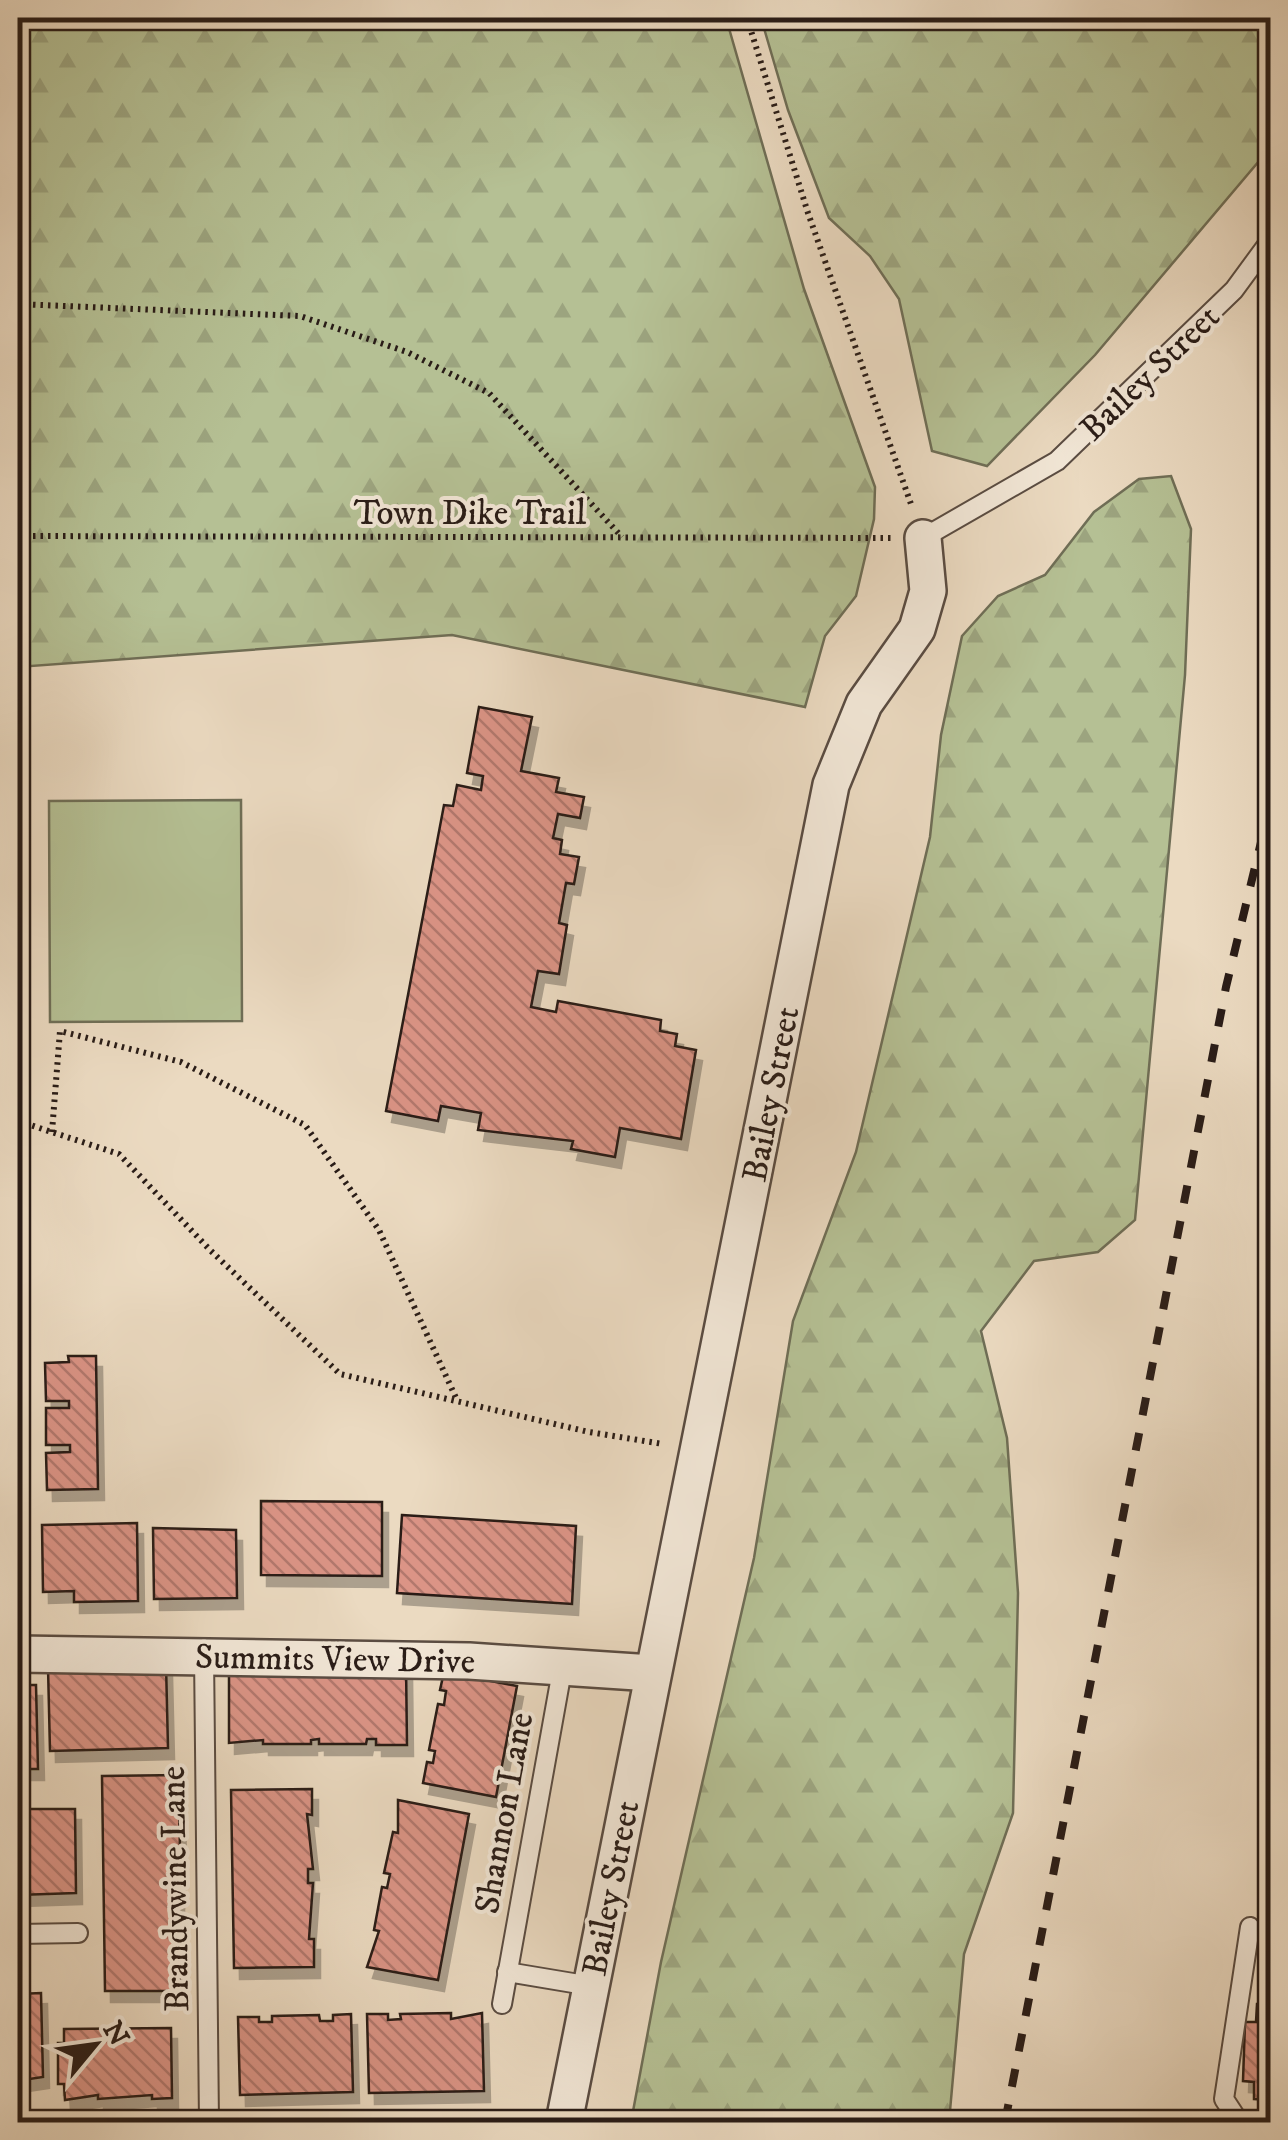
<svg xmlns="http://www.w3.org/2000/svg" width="1288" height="2140" font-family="'IM FELL DW Pica',serif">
  <defs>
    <pattern id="forest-firs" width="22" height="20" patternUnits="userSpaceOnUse" patternTransform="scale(2.5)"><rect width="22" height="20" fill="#b5c094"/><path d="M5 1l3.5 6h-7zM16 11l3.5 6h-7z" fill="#9ca47f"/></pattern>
    <pattern id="building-back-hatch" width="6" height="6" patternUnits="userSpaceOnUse" patternTransform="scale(2.5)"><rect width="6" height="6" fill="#db9486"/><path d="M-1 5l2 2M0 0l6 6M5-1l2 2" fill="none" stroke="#b2786d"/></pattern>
    <filter id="shadow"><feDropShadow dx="6" dy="11" stdDeviation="0" flood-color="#0004"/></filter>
  </defs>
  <rect width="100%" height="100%" fill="#ebdac1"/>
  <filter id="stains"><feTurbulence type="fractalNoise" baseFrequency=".002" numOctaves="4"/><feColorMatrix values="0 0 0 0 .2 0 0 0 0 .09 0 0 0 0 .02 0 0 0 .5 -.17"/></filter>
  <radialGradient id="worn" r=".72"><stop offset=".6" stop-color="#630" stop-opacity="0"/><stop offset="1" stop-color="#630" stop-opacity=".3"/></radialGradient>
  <g fill="url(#forest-firs)" stroke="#6f6e56" stroke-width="2.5">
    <polygon points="18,18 726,18 804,289 875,487 874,519 856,596 825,636 805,707 452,635 18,667"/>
    <polygon points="761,18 1270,18 1270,148 1095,355 987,466 932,451 899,299 870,256 829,218 788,110"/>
    <polygon points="1171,476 1191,529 1185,675 1135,1220 1098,1252 1034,1261 981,1331 1007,1438 1018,1593 1013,1813 964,1954 949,2122 631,2122 661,1962 754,1558 793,1321 856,1152 930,837 941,735 962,636 998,596 1045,575 1094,512 1139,479"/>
  </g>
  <polygon fill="#b5c094" stroke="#6f6e56" stroke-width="2.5" points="241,800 242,1021 50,1022 49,801"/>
  <g fill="url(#building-back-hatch)" stroke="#291c17" stroke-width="2.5" filter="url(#shadow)">
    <polygon points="479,707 532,717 521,771 559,778 556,792 584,797 580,818 558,814 553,838 562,840 560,854 579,857 574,884 566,883 559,923 567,925 559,974 538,971 531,1007 556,1012 558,1001 661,1020 660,1031 677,1034 675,1046 696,1050 681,1139 620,1128 615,1157 571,1149 573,1141 478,1130 481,1113 441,1106 438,1121 386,1111 444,805 453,806 457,785 481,790 483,776 467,773"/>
    <polygon points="68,1356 96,1356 98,1489 47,1490 46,1453 70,1452 70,1445 46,1445 46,1408 69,1408 69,1401 46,1401 45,1363 69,1362"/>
    <polygon points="261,1501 382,1502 382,1576 261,1575"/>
    <polygon points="402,1515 576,1526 572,1604 397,1593"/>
    <polygon points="137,1523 138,1601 74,1602 74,1591 43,1592 42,1525"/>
    <polygon points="153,1528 236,1530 237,1598 154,1599"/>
    <polygon points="166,1664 168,1748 50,1751 48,1667"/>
    <polygon points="229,1664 406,1664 407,1745 376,1745 376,1739 367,1739 366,1744 319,1744 319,1739 311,1740 311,1744 263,1744 263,1740 229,1743"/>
    <polygon points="444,1672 517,1686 496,1797 423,1783 427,1762 433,1763 435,1751 429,1750 438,1704 444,1705 446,1691 440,1690"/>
    <polygon points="18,1685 36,1685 38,1769 18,1769"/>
    <polygon points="179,1775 175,1810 179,1810 180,1848 175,1848 176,1864 180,1864 177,1918 181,1917 181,1955 177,1955 181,1991 105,1991 102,1776"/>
    <polygon points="312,1789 312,1815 307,1814 313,1869 308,1869 308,1883 313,1883 309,1939 314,1939 314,1967 234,1968 231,1790"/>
    <polygon points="398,1800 469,1814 438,1980 367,1967 379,1931 374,1930 382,1887 387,1888 390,1874 384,1873 393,1832 398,1833"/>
    <polygon points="18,1809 75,1809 76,1893 18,1895"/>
    <polygon points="1265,1931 1270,1931 1270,1990 1263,1990"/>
    <polygon points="41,1993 43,2077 23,2080 18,2077 18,1994"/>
    <polygon points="1257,2004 1270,2005 1270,2100 1254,2099 1254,2082 1243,2081 1245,2022 1256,2022"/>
    <polygon points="451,2013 451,2019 482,2013 484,2091 369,2093 367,2014 388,2014 388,2020 401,2019 400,2014"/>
    <polygon points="351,2014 353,2092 240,2095 238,2017 259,2017 259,2022 272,2022 272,2016 319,2015 320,2021 333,2021 333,2015"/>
    <polygon points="171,2028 172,2098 152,2099 152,2095 98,2099 98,2095 65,2100 64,2084 58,2084 58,2043 64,2043 64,2029"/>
  </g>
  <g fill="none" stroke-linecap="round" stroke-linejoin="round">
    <g stroke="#5a4c42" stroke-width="22">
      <g id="lane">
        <polyline points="923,538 1057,461 1234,290 1270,241"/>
        <polyline points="204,1654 209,2122"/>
        <polyline points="18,1934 78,1933"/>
        <polyline points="507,1972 591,1986"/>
        <polyline points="502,2004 563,1665"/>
        <polyline points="1239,2122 1224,2099 1250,1927"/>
      </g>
    </g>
    <g stroke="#5a4c42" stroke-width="40">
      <g id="street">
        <polyline points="18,1654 469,1661 652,1673"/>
        <polyline points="564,2122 831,785 864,704 917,629 928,591 923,538"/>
      </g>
    </g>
    <g stroke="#291c17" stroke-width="6" stroke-dasharray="2.5 5" stroke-linecap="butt">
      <polyline points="747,18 808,213 911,504"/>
      <polyline points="18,304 300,316 407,352 489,393 622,537"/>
      <polyline points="18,536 891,538"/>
      <polyline points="18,1121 119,1154 210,1250 340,1374 589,1432 663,1444"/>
      <polyline points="52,1132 60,1031 181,1062 305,1125 379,1230 457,1400"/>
    </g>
    <use href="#lane" stroke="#f2e7d7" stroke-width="18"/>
    <use href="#street" stroke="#f2e7d7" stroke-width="35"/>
    <polyline stroke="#291c17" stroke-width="8" stroke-dasharray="18 18" stroke-linecap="butt" points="1005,2122 1226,987 1270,805"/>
  </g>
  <g text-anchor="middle" stroke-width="8" stroke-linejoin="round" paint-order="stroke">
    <g font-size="35" fill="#291c17" stroke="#f2e7d7">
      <text transform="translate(1149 372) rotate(-44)" y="12">Bailey Street</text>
      <text x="470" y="524">Town Dike Trail</text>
      <text transform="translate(770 1094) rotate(-79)" y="12">Bailey Street</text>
      <text transform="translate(335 1658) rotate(1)" y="12">Summits View Drive</text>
      <text transform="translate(503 1813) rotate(-80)" y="12">Shannon Lane</text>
      <text transform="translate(610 1888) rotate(-79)" y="12">Bailey Street</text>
      <text transform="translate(174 1889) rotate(-91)" y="12">Brandywine Lane</text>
    </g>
  </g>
  <rect width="1288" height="2140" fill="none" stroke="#ebdac1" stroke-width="60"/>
  <rect x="20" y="20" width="1248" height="2100" fill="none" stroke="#291c17" stroke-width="5"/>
  <rect x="30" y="30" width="1228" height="2080" fill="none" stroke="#291c17" stroke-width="2.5"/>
  <g transform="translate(95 2045) rotate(61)" stroke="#f2e7d7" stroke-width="8" paint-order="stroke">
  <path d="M0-8L18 38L0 25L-18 38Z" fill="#291c17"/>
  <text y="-15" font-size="28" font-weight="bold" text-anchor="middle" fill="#291c17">N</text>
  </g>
  <rect width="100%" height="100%" filter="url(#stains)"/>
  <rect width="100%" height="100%" fill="url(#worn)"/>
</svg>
